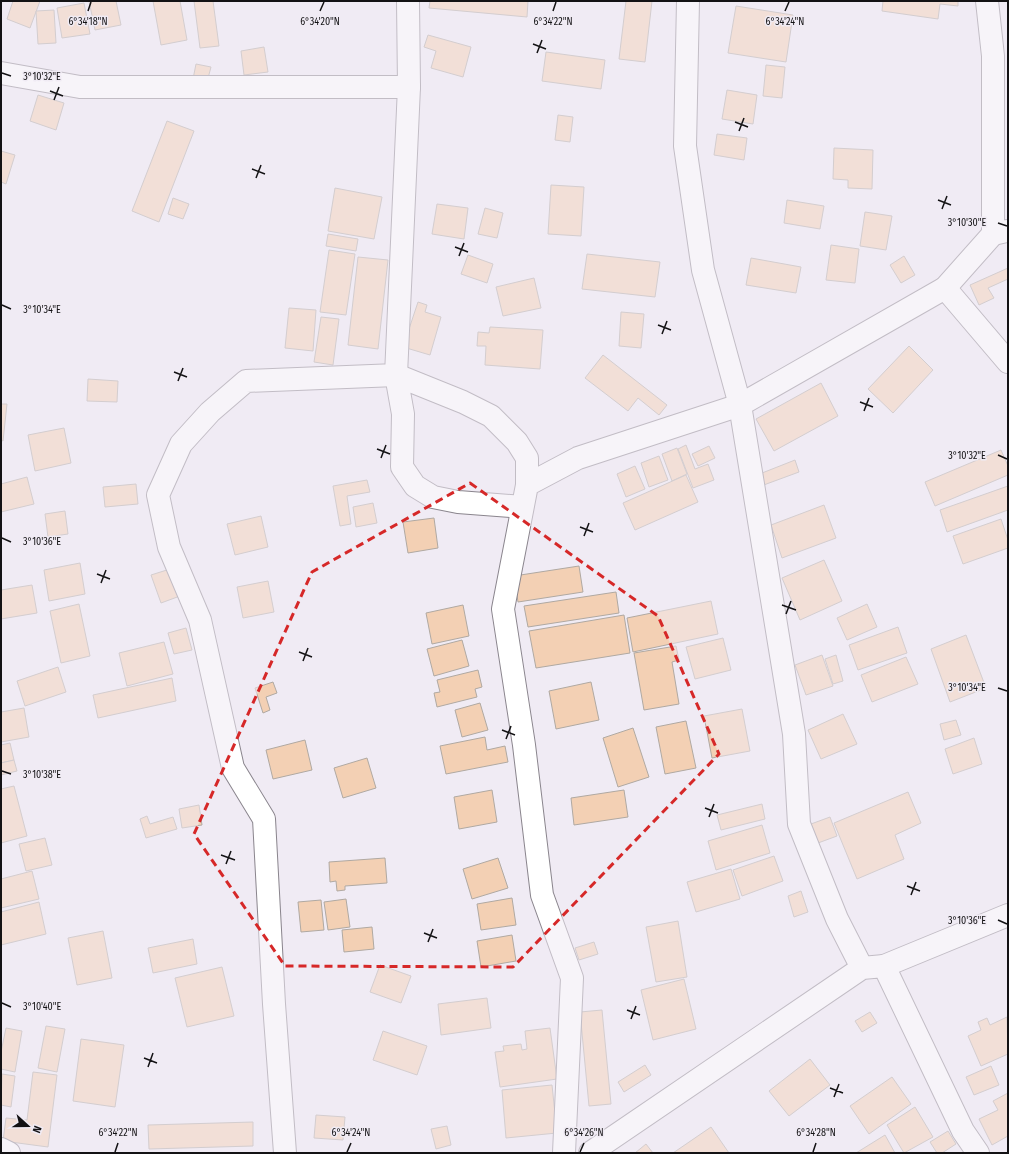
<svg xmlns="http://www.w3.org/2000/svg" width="1009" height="1154" font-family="'Fira Sans Condensed',sans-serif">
  <rect width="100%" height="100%" fill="#f0ebf4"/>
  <g fill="#f3d0b4" stroke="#b0a9a2">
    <polygon points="13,1 40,1 30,28 7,19"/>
    <polygon points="89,1 116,1 121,25 95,30"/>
    <polygon points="153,1 180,1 187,40 161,45"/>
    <polygon points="194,1 213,1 219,46 200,48"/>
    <polygon points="430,1 528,1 527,17 429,8"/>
    <polygon points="626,1 652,1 645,62 619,59"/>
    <polygon points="883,1 958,1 958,6 940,4 938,19 882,11"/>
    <polygon points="84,3 90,34 62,38 57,8"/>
    <polygon points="736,6 793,15 786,62 728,53"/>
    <polygon points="54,10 56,43 38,44 36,11"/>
    <polygon points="428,35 471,47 463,77 431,68 436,51 424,47"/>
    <polygon points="264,47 268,72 244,75 241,51"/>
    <polygon points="546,52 605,60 601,89 542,81"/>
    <polygon points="196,64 211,67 207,82 193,79"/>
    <polygon points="766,65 785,67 782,98 763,96"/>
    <polygon points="727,90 757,95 753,124 722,119"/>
    <polygon points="38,95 64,103 56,130 30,121"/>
    <polygon points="558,115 573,117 570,142 555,140"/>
    <polygon points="167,121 194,131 159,222 132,211"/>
    <polygon points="717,134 747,138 744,160 714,155"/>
    <polygon points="834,148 873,150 872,189 848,188 848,180 833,179"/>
    <polygon points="1,151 15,155 6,184 1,182"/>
    <polygon points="551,185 584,187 581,236 548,234"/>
    <polygon points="335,188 382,197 374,239 328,231"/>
    <polygon points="173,198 189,204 183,219 168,214"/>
    <polygon points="787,200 824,206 820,229 784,223"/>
    <polygon points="437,204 468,208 464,239 432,234"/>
    <polygon points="485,208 503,213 497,238 478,234"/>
    <polygon points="865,212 892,216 886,250 860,246"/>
    <polygon points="328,234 358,239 356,251 326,246"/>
    <polygon points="831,245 859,249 855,283 826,280"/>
    <polygon points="329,250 355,254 346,315 320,312"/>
    <polygon points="587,254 660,262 655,297 582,289"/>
    <polygon points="468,255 493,264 487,283 461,274"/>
    <polygon points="904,256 915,275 901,283 890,265"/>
    <polygon points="358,257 388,260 378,349 348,345"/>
    <polygon points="751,258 801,267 796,293 746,285"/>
    <polygon points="1008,268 1008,279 988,288 994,298 979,305 970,285"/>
    <polygon points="534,278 541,308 503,316 496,287"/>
    <polygon points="418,302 427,305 425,312 441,317 430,355 403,347"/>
    <polygon points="289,308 316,310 313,351 285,348"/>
    <polygon points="621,312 644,314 641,348 619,346"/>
    <polygon points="321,317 339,319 333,365 314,362"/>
    <polygon points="490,327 543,330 540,369 485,365 486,346 477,346 478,332 489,333"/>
    <polygon points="909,346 933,370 893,413 868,389"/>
    <polygon points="603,355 667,405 659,415 638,398 628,411 585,378"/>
    <polygon points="88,379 118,381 117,402 87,401"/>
    <polygon points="821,383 838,416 774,451 756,419"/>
    <polygon points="1,404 7,404 3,441 1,440"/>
    <polygon points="64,428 71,463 35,471 28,435"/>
    <polygon points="686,445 695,469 708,464 714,480 693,488 678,449"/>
    <polygon points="709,446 715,458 698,466 692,454"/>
    <polygon points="677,448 687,474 672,481 662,454"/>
    <polygon points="1001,450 1008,466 1008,475 935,506 925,482"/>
    <polygon points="659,456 668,480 649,487 641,463"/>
    <polygon points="795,460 799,472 761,486 757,475"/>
    <polygon points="635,466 645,489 626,497 617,474"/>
    <polygon points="686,475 698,502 635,530 623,503"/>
    <polygon points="27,477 34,504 1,512 1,484"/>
    <polygon points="367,480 370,492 347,496 351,524 340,526 333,486"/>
    <polygon points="136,484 138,504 105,507 103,487"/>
    <polygon points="1008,486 1008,510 947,532 940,510"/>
    <polygon points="373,503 377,523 356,527 353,507"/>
    <polygon points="824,505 836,538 782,558 771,525"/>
    <polygon points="65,511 68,534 48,537 45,514"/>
    <polygon points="261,516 268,547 235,555 227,524"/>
    <polygon points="434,518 438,548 408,553 403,522"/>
    <polygon points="1001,519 1008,540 1008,548 963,564 953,536"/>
    <polygon points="824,560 842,601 800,620 782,578"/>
    <polygon points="80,563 85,594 49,601 44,570"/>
    <polygon points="579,566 583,592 518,602 514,576"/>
    <polygon points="170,569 180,596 161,603 151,575"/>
    <polygon points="268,581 274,612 243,618 237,587"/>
    <polygon points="32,585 37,613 1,619 1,590"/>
    <polygon points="616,592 619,613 528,627 524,606"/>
    <polygon points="711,601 718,634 633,652 627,618"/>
    <polygon points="79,604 90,656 61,663 50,611"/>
    <polygon points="867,604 877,627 847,640 837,618"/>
    <polygon points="463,605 469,636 432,644 426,613"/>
    <polygon points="624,615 630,653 536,668 529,631"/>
    <polygon points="898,627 907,653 858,670 849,645"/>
    <polygon points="186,628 192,650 174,654 168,633"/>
    <polygon points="966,635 986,688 950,702 931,649"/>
    <polygon points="723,638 731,670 695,679 686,647"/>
    <polygon points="462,640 469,666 434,676 427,649"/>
    <polygon points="164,642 173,674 127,686 119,653"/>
    <polygon points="676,646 679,660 672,662 679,704 644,710 634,653"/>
    <polygon points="822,655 833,686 806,695 795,665"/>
    <polygon points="836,655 843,681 833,684 825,659"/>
    <polygon points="906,657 918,684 872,702 861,675"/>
    <polygon points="58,667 66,692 25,706 17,681"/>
    <polygon points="478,670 482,687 475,689 477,697 437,707 434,693 440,692 437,680"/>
    <polygon points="172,678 176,701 98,718 93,695"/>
    <polygon points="273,682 277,693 266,697 270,710 263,713 255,688"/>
    <polygon points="591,682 599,720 556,729 549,691"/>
    <polygon points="480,703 488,730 462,737 455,710"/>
    <polygon points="24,708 29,737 1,742 1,712"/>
    <polygon points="742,709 750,751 712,758 704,716"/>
    <polygon points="843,714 857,744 821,759 808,730"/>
    <polygon points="956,720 961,735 944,740 940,724"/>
    <polygon points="686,721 696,768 665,774 656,727"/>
    <polygon points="633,728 649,777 618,787 603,738"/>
    <polygon points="485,737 487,750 505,746 508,762 446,774 440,746"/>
    <polygon points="974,738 982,764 953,774 945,749"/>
    <polygon points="305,740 312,770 273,779 266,750"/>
    <polygon points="10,743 14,760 1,763 1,745"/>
    <polygon points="367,758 376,788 343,798 334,768"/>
    <polygon points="14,760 17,771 1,775 1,763"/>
    <polygon points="14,786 27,836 1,843 1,789"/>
    <polygon points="492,790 497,822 459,829 454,797"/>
    <polygon points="624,790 628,817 574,825 571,798"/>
    <polygon points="908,792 921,823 895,835 904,859 857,879 834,823"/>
    <polygon points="762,804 765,819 721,830 717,815"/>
    <polygon points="199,805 202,825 182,828 179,809"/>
    <polygon points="147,816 150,824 173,817 177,829 146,838 140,819"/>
    <polygon points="830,817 837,836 818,843 811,824"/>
    <polygon points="762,825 770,853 716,870 708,841"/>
    <polygon points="45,838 52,865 26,871 19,844"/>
    <polygon points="774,856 783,881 742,896 733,870"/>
    <polygon points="385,858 387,883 345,886 345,890 337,891 336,881 330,882 329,862"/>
    <polygon points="498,858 508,888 472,899 463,869"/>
    <polygon points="731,869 740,899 696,912 687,882"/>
    <polygon points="32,871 39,899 1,908 1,879"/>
    <polygon points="801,891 808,912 794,917 788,896"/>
    <polygon points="512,898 516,925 481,930 477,904"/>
    <polygon points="346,899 350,927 328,930 324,902"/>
    <polygon points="321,900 324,930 301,932 298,902"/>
    <polygon points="39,902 46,934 1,945 1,912"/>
    <polygon points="678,921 687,977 656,982 646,927"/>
    <polygon points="372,927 374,949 344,952 342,930"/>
    <polygon points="103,931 112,978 77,985 68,938"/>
    <polygon points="512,935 516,961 481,967 477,941"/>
    <polygon points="193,939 197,964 153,973 148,948"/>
    <polygon points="594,942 598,954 579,960 575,948"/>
    <polygon points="380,965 411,976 401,1003 370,992"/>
    <polygon points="222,967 234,1016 187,1027 175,978"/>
    <polygon points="684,979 696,1029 653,1040 641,990"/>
    <polygon points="487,998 491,1028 441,1035 438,1004"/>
    <polygon points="602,1010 611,1104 589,1106 580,1012"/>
    <polygon points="870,1012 877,1023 862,1032 855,1021"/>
    <polygon points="1007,1017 1008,1054 981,1066 968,1036 981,1030 978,1022 987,1018 990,1025"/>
    <polygon points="46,1026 65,1029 57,1072 38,1068"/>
    <polygon points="6,1028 22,1031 15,1072 1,1069 1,1052"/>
    <polygon points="550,1028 557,1079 500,1087 495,1052 504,1051 503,1046 521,1044 522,1050 527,1049 525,1031"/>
    <polygon points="383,1031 427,1046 417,1075 373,1060"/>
    <polygon points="81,1039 124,1045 115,1107 73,1101"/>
    <polygon points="810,1059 830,1085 789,1116 769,1091"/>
    <polygon points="645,1065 651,1075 624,1092 618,1082"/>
    <polygon points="991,1066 999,1085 974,1095 966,1077"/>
    <polygon points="33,1072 57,1075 48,1147 3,1141 6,1118 27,1120"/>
    <polygon points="2,1074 15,1076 11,1107 1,1105"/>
    <polygon points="892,1077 911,1104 869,1134 850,1106"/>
    <polygon points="552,1085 557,1133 506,1138 502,1090"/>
    <polygon points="1008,1093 1008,1136 992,1145 979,1119 998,1110 993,1101"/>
    <polygon points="915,1107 933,1137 904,1153 887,1125"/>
    <polygon points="316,1115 345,1117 343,1140 314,1138"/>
    <polygon points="253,1122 253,1146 149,1149 148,1125"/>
    <polygon points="447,1126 451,1145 436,1149 431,1129"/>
    <polygon points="711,1127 729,1153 673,1153"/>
    <polygon points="948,1131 956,1144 942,1153 937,1153 930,1142"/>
    <polygon points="885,1135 895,1153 856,1153"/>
    <polygon points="646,1144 653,1153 635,1153"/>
  </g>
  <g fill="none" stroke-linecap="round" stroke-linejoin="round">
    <g stroke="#8a858d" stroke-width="24">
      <g id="minor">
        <polyline points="688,1 685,146 703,270 740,405 794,734 799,824 837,919 862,968"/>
        <polyline points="987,1 993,56 993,234 1007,231"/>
        <polyline points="1,73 80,87 409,87"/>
        <polyline points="945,288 1008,362"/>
        <polyline points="522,507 458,502 433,497 415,486 402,467 403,414 396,375 463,402 491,416 517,442 527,458 527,485"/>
        <polyline points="884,966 1008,915"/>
        <polyline points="1,1149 9,1153"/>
        <polyline points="285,1153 274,1004 264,819 233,768 200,620 169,547 158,495 181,444 210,412 246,381 396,375 409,87 408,1"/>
        <polyline points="564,1153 572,978 542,895 524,745 503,609 527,485 578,458 740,405 945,288 993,234"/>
        <polyline points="590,1153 862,968 884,966 963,1131 978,1153"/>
      </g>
    </g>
    <use href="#minor" stroke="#fff" stroke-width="22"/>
  </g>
  <path d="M0 0H1009V1154H0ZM470,483L658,616L719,754L513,967L285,966L194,834L312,572Z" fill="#f0ebf4" fill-opacity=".55" fill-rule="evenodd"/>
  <path fill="none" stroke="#d62828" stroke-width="3" stroke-dasharray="8 5" stroke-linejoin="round" d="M470,483L658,616L719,754L513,967L285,966L194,834L312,572Z"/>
  <path fill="none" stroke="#131214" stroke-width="1.5" d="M88,11L91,2M320,11L324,2M553,11L556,2M785,11L789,2M533,44L546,49M537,53L542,40M2,73L11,76M50,91L63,96M54,100L59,87M735,122L748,127M739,131L744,118M252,169L265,174M256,178L261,165M938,200L951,205M942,209L947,196M998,223L1007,226M455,247L468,252M459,256L464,243M2,305L11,309M658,325L671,330M662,334L667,321M174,372L187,377M178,381L183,368M860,402L873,407M864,411L869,398M377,449L390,454M998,455L1007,459M381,458L386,445M580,527L593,532M584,536L589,523M2,538L11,542M97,574L110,579M101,583L106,570M782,605L796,610M786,614L791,601M299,652L312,657M303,661L308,648M998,688L1007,691M502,730L515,735M506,739L511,726M2,771L11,774M705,808L718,813M709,817L714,804M221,855L235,860M226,864L231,851M907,886L920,891M911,895L916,882M998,920L1007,924M424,933L437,938M428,942L433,929M2,1003L11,1007M627,1010L640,1015M631,1019L636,1006M144,1058L157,1063M148,1067L153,1053M830,1088L843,1093M834,1097L839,1084M115,1152L118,1143M347,1152L351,1143M580,1152L584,1143M813,1152L816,1143"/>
  <g font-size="10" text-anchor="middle" fill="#131214" stroke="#f0ebf4" stroke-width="3" stroke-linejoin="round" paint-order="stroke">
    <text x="320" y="25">6°34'20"N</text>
    <text x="785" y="25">6°34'24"N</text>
    <text x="88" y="25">6°34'18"N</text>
    <text x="553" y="25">6°34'22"N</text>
    <text x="42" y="80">3°10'32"E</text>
    <text x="967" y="226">3°10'30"E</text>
    <text x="42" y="313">3°10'34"E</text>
    <text x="967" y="459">3°10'32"E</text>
    <text x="42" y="545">3°10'36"E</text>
    <text x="967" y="691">3°10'34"E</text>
    <text x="42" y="778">3°10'38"E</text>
    <text x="967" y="924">3°10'36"E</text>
    <text x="42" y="1010">3°10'40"E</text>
    <text x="118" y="1136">6°34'22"N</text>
    <text x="351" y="1136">6°34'24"N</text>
    <text x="584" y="1136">6°34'26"N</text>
    <text x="816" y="1136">6°34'28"N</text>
  </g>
  <rect width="1009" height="1154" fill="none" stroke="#131214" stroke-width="4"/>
  <g transform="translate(28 1126) rotate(111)" stroke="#f0ebf4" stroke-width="3" paint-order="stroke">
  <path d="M0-3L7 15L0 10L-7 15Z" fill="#131214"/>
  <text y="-6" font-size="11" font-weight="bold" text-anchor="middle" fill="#131214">N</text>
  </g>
</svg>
